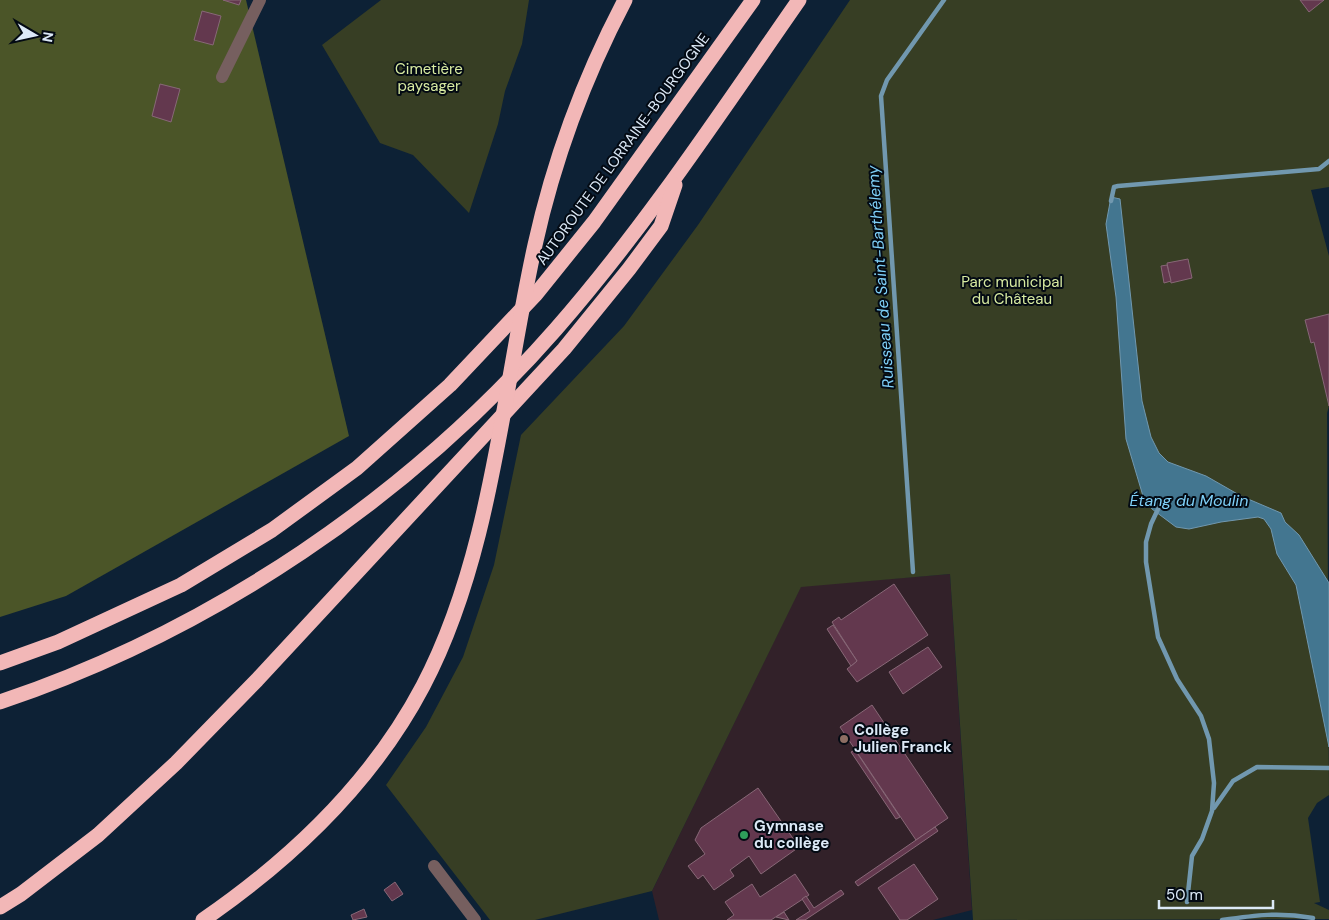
<svg xmlns="http://www.w3.org/2000/svg" width="1329" height="920" font-family="'DM Sans',sans-serif">
  <rect width="100%" height="100%" fill="#0d2135"/>
  <polygon fill="#322129" points="950,574 972,910 933,920 659,920 652,891 801,586"/>
  <g fill="#373e24">
    <polygon points="381,0 529,0 522,44 505,91 498,124 469,213 413,155 380,143 322,45"/>
    <polygon points="850,0 1329,0 1329,187 1311,190 1329,256 1329,314 1305,320 1311,343 1314,342 1329,406 1327,413 1329,795 1317,803 1308,818 1320,902 1314,903 1329,910 1329,919 973,920 950,574 801,587 652,891 535,920 490,920 386,785 426,727 463,657 494,565 521,435 624,326 698,225"/>
  </g>
  <polygon fill="#4b5528" points="0,0 246,0 349,436 66,596 0,617"/>
  <polygon fill="#437690" stroke="#7198af" points="1111,197 1120,199 1142,401 1151,437 1159,453 1168,462 1206,476 1241,496 1281,513 1285,522 1299,535 1329,583 1329,747 1296,585 1277,554 1271,529 1264,519 1258,517 1221,522 1189,529 1176,527 1152,509 1143,496 1126,439 1116,297 1106,224"/>
  <g fill="none" stroke-linecap="round" stroke-linejoin="round">
    <g stroke="#7198af" stroke-width="4.5">
      <polyline points="1111,201 1114,187 1118,186 1319,169 1329,161"/>
      <polyline points="1159,507 1151,524 1146,542 1146,562 1158,637 1177,679 1201,716 1209,739 1214,783 1212,811 1202,839 1192,856 1187,902"/>
      <polyline points="913,572 881,96 887,80 944,0"/>
      <polyline points="1214,808 1233,781 1257,767 1329,768"/>
      <path d="M1222,920C1256,915 1280,912 1313,918"/>
    </g>
  </g>
  <g fill="#63384e" stroke="#886877">
    <polygon points="223,0 241,0 239,5"/>
    <polygon points="1300,0 1324,0 1309,12"/>
    <polygon points="202,11 221,16 213,45 194,40"/>
    <polygon points="160,84 180,89 171,122 152,116"/>
    <polygon points="1188,259 1192,278 1171,283 1167,263"/>
    <polygon points="1167,265 1171,281 1164,283 1161,266"/>
    <polygon points="1329,314 1329,406 1314,342 1311,343 1305,320"/>
    <polygon points="894,584 928,635 857,682 847,669 857,661 832,622 839,617 841,620"/>
    <polygon points="833,625 857,661 851,666 827,629"/>
    <polygon points="928,647 942,667 903,694 889,672"/>
    <polygon points="872,705 948,818 916,840 840,727"/>
    <polygon points="855,750 900,817 896,819 851,752"/>
    <polygon points="758,788 799,847 761,874 749,856 730,870 734,876 714,890 703,875 698,879 688,866 705,854 695,840 701,828"/>
    <polygon points="935,827 938,831 858,886 855,882"/>
    <polygon points="914,864 938,899 907,920 900,920 878,888"/>
    <polygon points="795,874 809,895 771,920 727,920 734,915 725,902 752,884 760,897"/>
    <polygon points="395,882 403,894 392,901 384,890"/>
    <polygon points="841,890 844,894 805,920 796,920 810,911 802,899 806,896 814,908"/>
    <polygon points="364,909 367,917 353,920 351,915"/>
    <polygon points="784,912 789,920 776,917"/>
  </g>
  <g fill="none" stroke-linecap="round" stroke-linejoin="round">
    <g stroke="#765f5f" stroke-width="12">
      <polyline points="222,77 260,0"/>
      <polyline points="434,866 475,920"/>
    </g>
    <g stroke="#f2b7b7" stroke-width="15">
      <polyline points="0,663 58,642 181,585 272,530 357,468 450,385 536,294 594,222 753,0"/>
      <path d="M0,702C213,630 408,498 556,329C646,226 721,112 799,0"/>
      <polyline points="0,907 21,894 98,835 176,763 257,680 564,349 629,269 661,226 675,185"/>
      <path d="M203,920C293,858 372,783 423,686C492,555 503,388 535,245C554,159 584,78 625,0"/>
    </g>
  </g>
  <circle fill="#8d6e63" stroke="#030a13" stroke-width="2" cx="844" cy="739" r="5"/>
  <circle fill="#2e9e5b" stroke="#030a13" stroke-width="2" cx="744" cy="835" r="5"/>
  <g text-anchor="middle" stroke-width="4" stroke-linejoin="round" paint-order="stroke">
    <g font-size="15" fill="#d8eba1" stroke="#030a13">
      <text x="429" y="74">Cimetière<tspan x="429" dy="17">paysager</tspan></text>
      <text x="1012" y="287">Parc municipal<tspan x="1012" dy="17">du Château</tspan></text>
    </g>
    <g font-size="15" fill="#dce9f7" stroke="#030a13">
      <text transform="translate(623 149) rotate(-54)" y="5">AUTOROUTE DE LORRAINE-BOURGOGNE</text>
    </g>
    <g font-size="15" font-weight="bold" fill="#dce9f7" stroke="#030a13" text-anchor="start">
      <text x="854" y="735">Collège<tspan x="854" dy="17">Julien Franck</tspan></text>
      <text x="754" y="831">Gymnase<tspan x="754" dy="17">du collège</tspan></text>
    </g>
    <g font-size="16" font-style="italic" fill="#7fd0f8" stroke="#030a13">
      <text transform="translate(880 277) rotate(-94)" y="6">Ruisseau de Saint-Barthélemy</text>
      <text x="1189" y="506">Étang du Moulin</text>
    </g>
  </g>
  <g transform="translate(35 35) rotate(99)" stroke="#030a13" stroke-width="4" paint-order="stroke">
  <path d="M0-4L9 19L0 12L-9 19Z" fill="#dce9f7"/>
  <text y="-8" font-size="14" font-weight="bold" text-anchor="middle" fill="#dce9f7">N</text>
  </g>
  <path d="M1159 900v8h114v-8" fill="none" stroke="#dce9f7" stroke-width="2.5"/>
  <text x="1166" y="900" font-size="15" fill="#dce9f7" stroke="#030a13" stroke-width="4" paint-order="stroke">50 m</text>
</svg>
